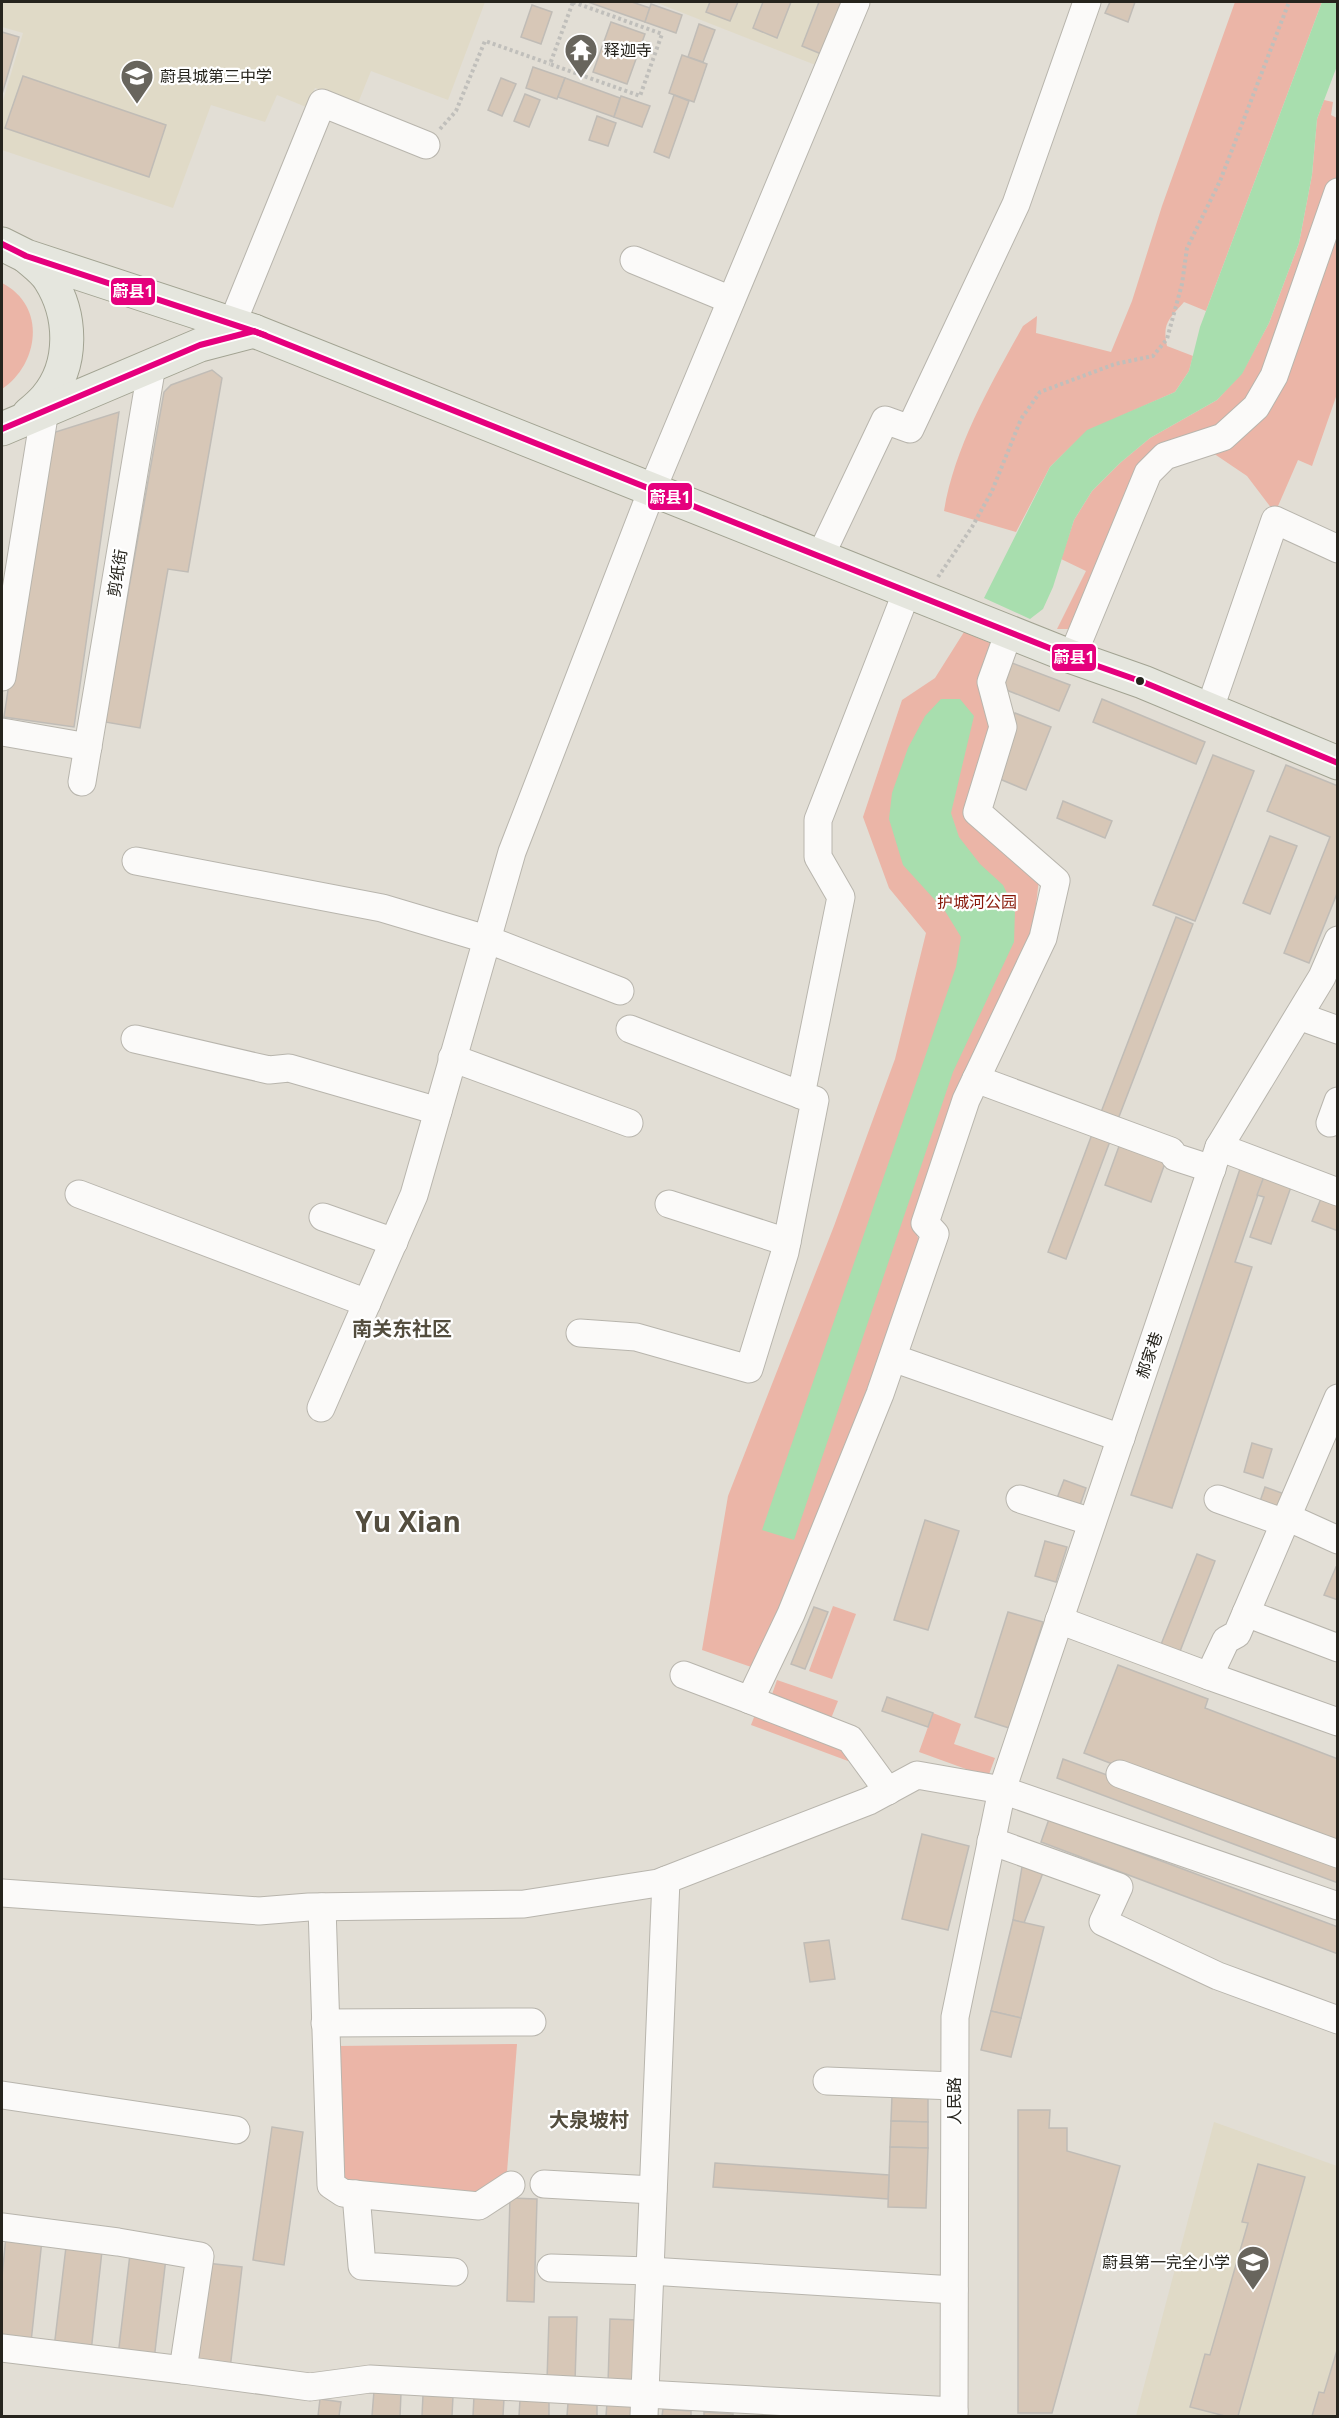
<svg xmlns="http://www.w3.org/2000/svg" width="1339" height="2418" font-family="'Open Sans','Noto Sans SC',sans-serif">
  <rect width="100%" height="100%" fill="#e2ded5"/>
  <g fill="#e0dac7">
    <polygon points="2,2 485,2 448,100 371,71 358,103 315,88 306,107 277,95 265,122 211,105 173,208 2,150 2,104 23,33 2,27"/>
    <polygon points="655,2 849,2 823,68"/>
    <polygon points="1214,2122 1337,2166 1337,2416 1136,2416"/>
  </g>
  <g fill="#ebb5a7">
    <path d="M1235,2H1322L1206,311L1184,302C1169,319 1162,323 1167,346L1193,356L1189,371L1175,392L1087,431L1050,467L1016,532L944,511C955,445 991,384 1023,326L1037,316L1036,333L1111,352L1132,301L1162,206Z"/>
    <polygon points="1324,100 1333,102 1331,115 1337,118 1337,176 1313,249 1266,376 1238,415 1154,455 1076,623 1068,629 1057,629 1086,571 1061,559 1074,520 1092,491 1120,463 1150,438 1217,400 1242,373 1269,323 1299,243 1312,175 1317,119"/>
    <polygon points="1337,233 1337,394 1312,466 1298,460 1275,513 1247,476 1210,451 1238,435 1270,411 1296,355"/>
    <path d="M2,283C47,306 39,364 2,389Z"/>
    <polygon points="964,632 997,646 994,720 967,807 1039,879 1033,931 968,1082 917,1236 924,1247 757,1669 702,1650 728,1496 834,1226 895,1059 926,933 889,888 863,817 902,700 935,678"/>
    <polygon points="833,1606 856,1614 832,1679 809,1671"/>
    <polygon points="777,1680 838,1701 830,1721 770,1700"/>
    <polygon points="756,1712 849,1745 848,1761 751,1725"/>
    <polygon points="933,1713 961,1724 954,1744 995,1758 988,1777 919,1752"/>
    <polygon points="517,2044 507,2172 467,2198 343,2184 337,2046"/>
  </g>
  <g fill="#a8deae">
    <polygon points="1322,2 1337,2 1337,66 1317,119 1312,175 1299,243 1269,323 1242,374 1217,400 1150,438 1120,463 1092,491 1074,520 1053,587 1043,609 1030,619 984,598 1050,467 1087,430 1175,392 1189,371 1200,327"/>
    <polygon points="941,699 960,699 974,716 951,813 959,837 980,864 1003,885 1015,910 1014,942 953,1072 794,1540 762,1530 956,967 961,937 945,911 903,865 889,819 892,793 908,748 925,716"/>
  </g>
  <g fill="#d7c7b7" stroke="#c0bcb6" stroke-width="1.5">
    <polygon points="588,2 632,2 650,8 645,22"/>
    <polygon points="710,2 738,2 730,21 706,12"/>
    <polygon points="763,2 791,2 777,38 753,28"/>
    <polygon points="819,2 847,2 826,56 802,46"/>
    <polygon points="1110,2 1135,2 1128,22 1105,13"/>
    <polygon points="651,4 682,15 676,33 645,22"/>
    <polygon points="532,5 552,12 541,44 521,37"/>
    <polygon points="611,22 645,34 627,84 593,72"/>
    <polygon points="699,24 715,30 703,62 688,57"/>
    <polygon points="2,32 19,37 2,94"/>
    <polygon points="682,55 707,64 694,102 669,93"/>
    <polygon points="533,67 565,78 557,99 526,88"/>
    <polygon points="23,76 166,125 149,177 5,128"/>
    <polygon points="501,78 516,84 502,116 488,110"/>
    <polygon points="565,78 620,98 614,117 558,97"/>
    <polygon points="525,94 540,100 529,127 514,121"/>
    <polygon points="674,95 689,101 669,158 654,152"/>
    <polygon points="621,96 650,106 642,127 614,117"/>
    <polygon points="597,116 616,123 608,146 589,140"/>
    <polygon points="212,370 222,378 188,572 168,569 140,728 105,722 164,392 171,385"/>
    <polygon points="119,412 74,727 4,717 46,435"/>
    <polygon points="1004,660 1070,685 1059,711 994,685"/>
    <polygon points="1102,699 1205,742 1196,764 1093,722"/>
    <polygon points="1015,713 1051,727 1026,790 990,775"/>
    <polygon points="1213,755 1254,771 1195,921 1153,905"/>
    <polygon points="1286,765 1338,786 1338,891 1309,963 1284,953 1330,837 1267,811"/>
    <polygon points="1063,801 1112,821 1105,838 1057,818"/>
    <polygon points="1270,836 1297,846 1270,914 1243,903"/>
    <polygon points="1176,917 1193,924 1115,1127 1098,1120"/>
    <polygon points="1094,1129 1112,1136 1066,1259 1048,1252"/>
    <polygon points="1122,1138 1168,1155 1151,1202 1105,1185"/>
    <polygon points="1241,1166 1265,1174 1235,1262 1252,1267 1172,1508 1131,1495"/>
    <polygon points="1265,1174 1292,1184 1271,1244 1250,1237 1264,1197 1257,1195"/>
    <polygon points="1322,1196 1338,1203 1338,1231 1312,1221"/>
    <polygon points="1252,1443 1272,1449 1263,1478 1244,1472"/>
    <polygon points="1064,1480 1086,1488 1077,1514 1054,1506"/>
    <polygon points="1265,1487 1287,1495 1279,1518 1257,1510"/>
    <polygon points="925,1520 959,1531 928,1630 894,1620"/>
    <polygon points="1045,1541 1067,1547 1056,1582 1035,1576"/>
    <polygon points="1197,1554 1215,1561 1177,1659 1158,1652"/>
    <polygon points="1336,1567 1338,1568 1338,1600 1324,1595"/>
    <polygon points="814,1607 828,1612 805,1669 791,1664"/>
    <polygon points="1008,1612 1043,1622 1009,1728 975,1717"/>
    <polygon points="1118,1665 1208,1699 1205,1708 1338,1759 1338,1851 1084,1753"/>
    <polygon points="887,1697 933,1713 928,1727 882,1711"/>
    <polygon points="1063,1759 1338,1859 1338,1883 1057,1778"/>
    <polygon points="1049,1819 1338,1927 1338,1954 1041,1842"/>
    <polygon points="922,1834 969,1846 948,1930 902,1919"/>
    <polygon points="1023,1861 1044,1870 1024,1923 1013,1920"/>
    <polygon points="1013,1920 1044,1927 1021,2018 991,2011"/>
    <polygon points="829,1940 835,1979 810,1982 804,1943"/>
    <polygon points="991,2011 1021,2018 1011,2057 981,2050"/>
    <polygon points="892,2096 928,2097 928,2122 891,2121"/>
    <polygon points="1018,2110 1050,2110 1049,2128 1067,2128 1067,2151 1120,2166 1052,2413 1018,2413"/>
    <polygon points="891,2121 928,2122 928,2148 890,2147"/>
    <polygon points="272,2127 303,2132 284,2265 253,2260"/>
    <polygon points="890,2147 928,2148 926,2208 888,2207"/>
    <polygon points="715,2163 889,2175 888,2199 713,2187"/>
    <polygon points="1258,2164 1305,2177 1238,2416 1225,2416 1190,2407 1205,2354 1210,2355 1248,2223 1242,2222"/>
    <polygon points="510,2198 537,2199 534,2302 507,2301"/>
    <polygon points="6,2236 42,2240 31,2342 2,2338 2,2277"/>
    <polygon points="66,2247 102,2251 91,2352 54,2348"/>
    <polygon points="130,2254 166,2258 154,2360 118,2356"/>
    <polygon points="206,2263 242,2267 230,2369 194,2365"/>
    <polygon points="549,2317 577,2317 575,2382 547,2381"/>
    <polygon points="610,2319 638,2320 636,2384 608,2384"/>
    <polygon points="1338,2347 1338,2416 1312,2416 1319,2392 1324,2393"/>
    <polygon points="374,2391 401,2393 400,2416 372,2416"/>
    <polygon points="423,2395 453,2396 452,2416 422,2416"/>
    <polygon points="474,2396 504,2398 503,2416 473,2416"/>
    <polygon points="320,2399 341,2402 339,2416 318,2416"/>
    <polygon points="520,2400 549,2402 549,2416 519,2416"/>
    <polygon points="568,2403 597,2405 597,2416 567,2416"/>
    <polygon points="607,2403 637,2404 636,2416 606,2416"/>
    <polygon points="663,2409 691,2411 691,2416 662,2416"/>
    <polygon points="704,2412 733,2414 733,2416 704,2416"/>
  </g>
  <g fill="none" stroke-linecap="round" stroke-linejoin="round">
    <g stroke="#b8b5ad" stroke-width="29">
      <g id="minor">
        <polyline points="634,260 731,300"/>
        <polyline points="232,324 322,103 426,145"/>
        <polyline points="820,557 885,420 910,429 1016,204 1087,2"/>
        <polyline points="1072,657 1148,473 1165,456 1223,437 1256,407 1274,376 1338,192"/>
        <polyline points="2,677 45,410"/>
        <polyline points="1209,711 1275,520 1338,549"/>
        <polyline points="2,732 88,747"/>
        <polyline points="82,782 152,365"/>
        <polyline points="136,861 382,908 486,939 620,991"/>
        <polyline points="1299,1016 1338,1030"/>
        <polyline points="630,1029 801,1095"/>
        <polyline points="135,1039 269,1070 289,1068 438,1111"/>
        <polyline points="452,1058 629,1123"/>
        <polyline points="976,1079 1171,1151 1175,1157 1212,1169"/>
        <polyline points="1330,1123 1338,1101"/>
        <polyline points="1219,1147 1338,1192"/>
        <polyline points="79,1194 367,1303"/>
        <polyline points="669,1204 787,1242"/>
        <polyline points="323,1217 394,1242"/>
        <polyline points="580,1333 636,1337 749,1369 785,1252 815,1100 801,1095 841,897 818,857 818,820 907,591"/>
        <polyline points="893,1358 1121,1438"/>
        <polyline points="1338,1398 1287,1517 1338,1540"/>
        <polyline points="321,1408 414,1195 512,852 652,490 856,2"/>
        <polyline points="1020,1499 1092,1522"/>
        <polyline points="1218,1499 1285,1523"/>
        <polyline points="1246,1613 1338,1648"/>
        <polyline points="1059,1620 1209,1676 1226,1640 1237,1634 1287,1517"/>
        <polyline points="684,1675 750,1700"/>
        <polyline points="1209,1676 1338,1722"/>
        <polyline points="1120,1774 1338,1854"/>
        <polyline points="888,1791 850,1739 750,1700 791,1614 880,1394 935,1234 925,1223 966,1100 1043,938 1056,881 977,812 1003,727 991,682 1009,632"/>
        <polyline points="991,1841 1119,1887 1103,1922 1218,1976 1338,2020"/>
        <polyline points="2,1893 259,1911 309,1907 524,1904 658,1883 869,1801 917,1775 1002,1790 1338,1906"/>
        <polyline points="322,1907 331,2185 343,2193 479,2206 511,2185"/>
        <polyline points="325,2023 532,2022"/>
        <polyline points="827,2081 954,2086"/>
        <polyline points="2,2095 236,2130"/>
        <polyline points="544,2184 653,2190"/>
        <polyline points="356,2194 362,2266 454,2272"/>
        <polyline points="2,2227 118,2242 200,2256 183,2370 310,2387 370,2379 954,2411"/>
        <polyline points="551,2268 650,2271 954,2290"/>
        <polyline points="2,2348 183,2370"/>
        <polyline points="644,2416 666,1880"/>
        <polyline points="954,2416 955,2017 1002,1790 1219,1147 1322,977 1338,940"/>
      </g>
    </g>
    <g stroke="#a2a392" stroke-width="35">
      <g id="major">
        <polyline points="2,244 26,256 254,331 1072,657 1143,682 1338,763"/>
        <path d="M27,257C35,264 45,271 50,280C72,315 74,365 46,398C41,404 35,409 29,414"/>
        <polyline points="2,429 200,345 254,331"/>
      </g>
    </g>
    <g stroke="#c0bfbb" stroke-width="4" stroke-dasharray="3 3" stroke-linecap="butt">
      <polygon points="573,2 662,34 640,96 550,64"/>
      <polyline points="440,129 456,111 485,41 550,64"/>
      <polyline points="938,577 972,527 992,491 1021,419 1040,392 1115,364 1153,356 1167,339 1182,284 1187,248 1220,181 1289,2"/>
    </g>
    <use href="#minor" stroke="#fbfaf9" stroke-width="27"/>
    <use href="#major" stroke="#e5e6de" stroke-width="33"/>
    <g stroke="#fff" stroke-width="10">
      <g id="bus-1">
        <polyline points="2,244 26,256 265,335"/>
        <polyline points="2,429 200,345 254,331 1072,657 1143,682 1338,763"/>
      </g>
    </g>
    <use href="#bus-1" stroke="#e5007d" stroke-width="6"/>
  </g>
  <defs>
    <g id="temple-pin" transform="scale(1.725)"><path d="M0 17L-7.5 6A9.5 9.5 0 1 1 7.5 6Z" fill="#68655d" stroke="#fff"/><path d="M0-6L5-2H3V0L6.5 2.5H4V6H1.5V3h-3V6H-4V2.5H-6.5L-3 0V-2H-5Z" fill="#fff"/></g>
    <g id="school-pin" transform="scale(1.725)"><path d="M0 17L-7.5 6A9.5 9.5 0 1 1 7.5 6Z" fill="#68655d" stroke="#fff"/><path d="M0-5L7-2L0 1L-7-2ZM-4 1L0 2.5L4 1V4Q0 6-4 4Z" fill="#fff"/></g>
  </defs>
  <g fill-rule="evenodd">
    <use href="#temple-pin" x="581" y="50"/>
    <use href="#school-pin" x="137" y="76"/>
    <use href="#school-pin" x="1253" y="2262"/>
  </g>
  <circle fill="#26241d" stroke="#fff" stroke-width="2" cx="1140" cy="681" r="5"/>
  <g text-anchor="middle" stroke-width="4.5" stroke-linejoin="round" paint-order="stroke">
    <g font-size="16" fill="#26241d" stroke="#fff" text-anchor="start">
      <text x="604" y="56">释迦寺</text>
      <text x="160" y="82">蔚县城第三中学</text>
      <text x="1230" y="2268" text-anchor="end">蔚县第一完全小学</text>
    </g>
    <g font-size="16" fill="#26241d" stroke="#fff">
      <text transform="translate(117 573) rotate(-81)" y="6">剪纸街</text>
      <text transform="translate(1149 1355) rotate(-71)" y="6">郝家巷</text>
      <text transform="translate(954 2101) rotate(-90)" y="6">人民路</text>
    </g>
    <g font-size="16" fill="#891a0b" stroke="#fff">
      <text x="977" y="908">护城河公园</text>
    </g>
    <g font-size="20" font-weight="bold" fill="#534d3e" stroke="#fff">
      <text x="402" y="1336">南关东社区</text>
      <text x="589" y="2127">大泉坡村</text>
    </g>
    <g font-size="28" font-weight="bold" fill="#534d3e" stroke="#fff">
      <text x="408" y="1532">Yu Xian</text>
    </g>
  </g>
  <g stroke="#fff" stroke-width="2">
    <rect x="110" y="277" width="46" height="29" rx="6" fill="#e5007d"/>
    <rect x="647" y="482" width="46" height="29" rx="6" fill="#e5007d"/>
    <rect x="1051" y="643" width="46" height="29" rx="6" fill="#e5007d"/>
  </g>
  <g font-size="16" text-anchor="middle" font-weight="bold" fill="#fff">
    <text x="133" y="297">蔚县1</text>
    <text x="670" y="503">蔚县1</text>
    <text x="1074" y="663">蔚县1</text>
  </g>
  <rect width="1339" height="2418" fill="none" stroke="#26241d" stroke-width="6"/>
</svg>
